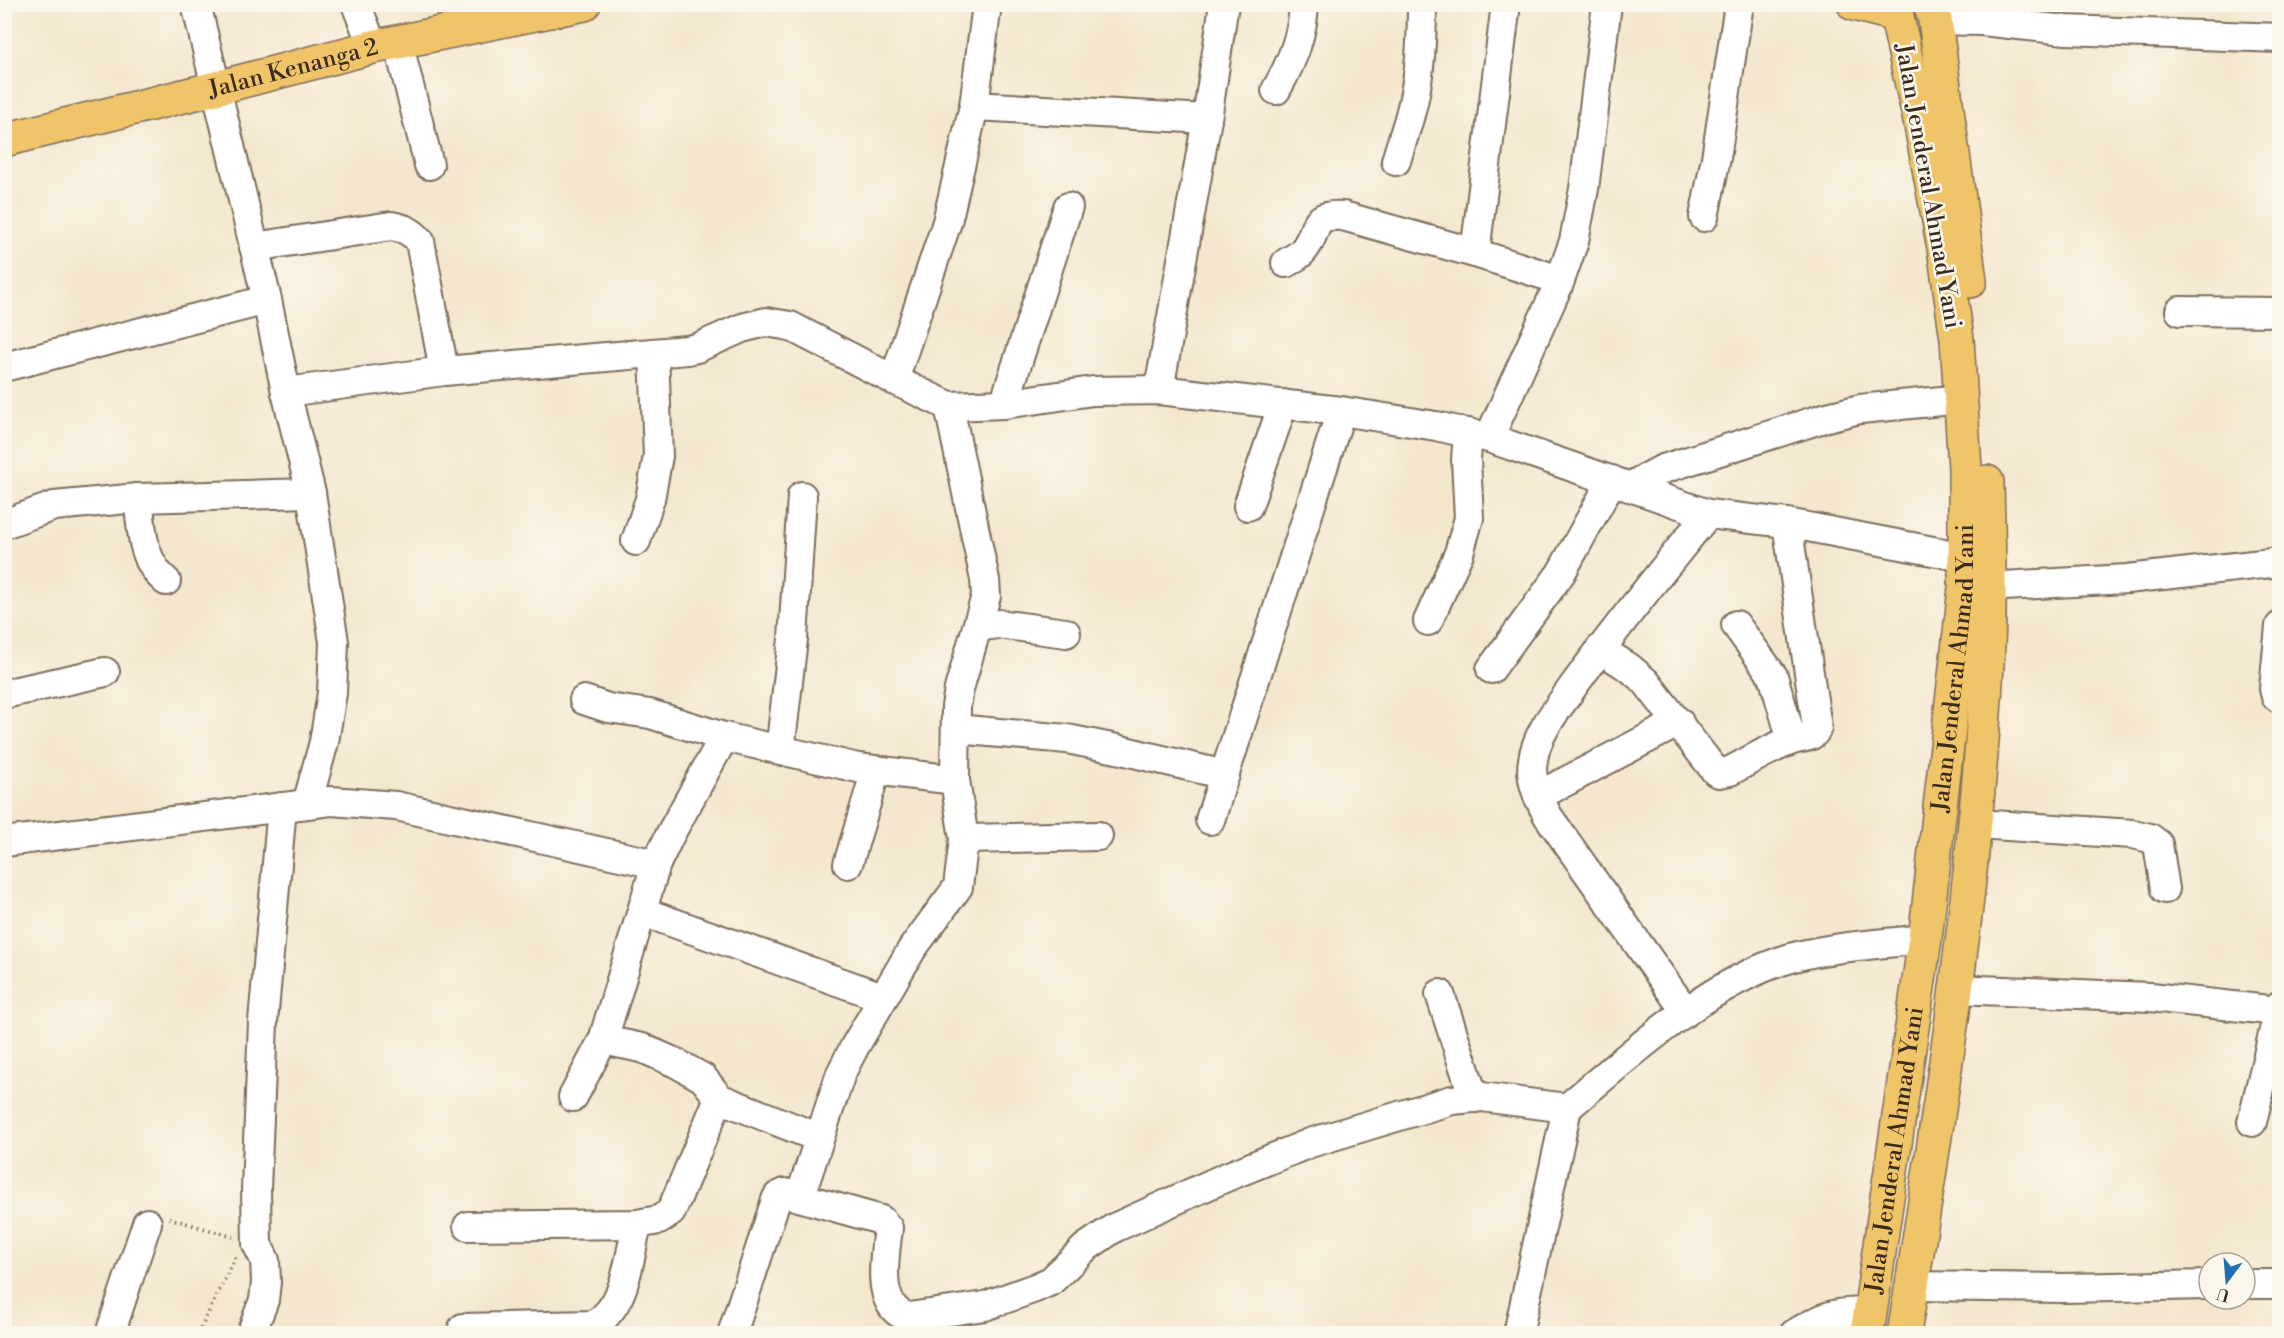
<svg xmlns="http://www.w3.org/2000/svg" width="2284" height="1338" font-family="'Libre Bodoni',serif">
  <rect width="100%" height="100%" fill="#fbf7ec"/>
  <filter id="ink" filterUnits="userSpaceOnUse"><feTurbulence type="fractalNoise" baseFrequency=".0167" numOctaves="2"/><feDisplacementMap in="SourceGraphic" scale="12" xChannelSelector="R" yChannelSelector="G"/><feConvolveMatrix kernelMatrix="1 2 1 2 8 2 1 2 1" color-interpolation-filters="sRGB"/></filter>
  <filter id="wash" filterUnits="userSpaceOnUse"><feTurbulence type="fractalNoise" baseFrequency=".008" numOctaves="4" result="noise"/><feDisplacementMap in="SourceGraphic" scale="24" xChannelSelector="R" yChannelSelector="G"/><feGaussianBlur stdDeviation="1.35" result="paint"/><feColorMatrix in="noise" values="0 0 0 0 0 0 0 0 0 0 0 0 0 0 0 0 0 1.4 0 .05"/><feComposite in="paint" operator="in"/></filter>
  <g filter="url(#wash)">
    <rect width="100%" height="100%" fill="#f4e7ce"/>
  </g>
  <g filter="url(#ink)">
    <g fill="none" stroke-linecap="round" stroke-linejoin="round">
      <g stroke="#7c6c5c" stroke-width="32">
        <g id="minor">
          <polyline points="196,4 267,300 286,392 311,493 334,642 332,693 324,742 307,804"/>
          <polyline points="356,4 373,47"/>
          <polyline points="1935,20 1982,21 2066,30 2280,38"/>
          <polyline points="398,42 429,165"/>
          <path d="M1276,90C1291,64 1303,35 1304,4"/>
          <polyline points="974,106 1207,119"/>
          <path d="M1396,161C1402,140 1410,119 1414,98C1421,67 1422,36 1422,4"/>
          <polyline points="1704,217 1716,158 1739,4"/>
          <path d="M254,247L391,226C404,228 411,231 420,241L444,371"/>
          <polyline points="1475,253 1506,4"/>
          <path d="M1286,263C1292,259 1299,256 1303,251C1321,230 1307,214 1343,216L1475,253L1560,280"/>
          <polyline points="2180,311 2280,312"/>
          <polyline points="4,367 267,300"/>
          <polyline points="894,380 947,222 974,106 987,4"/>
          <polyline points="1159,390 1207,119 1224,4"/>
          <polyline points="286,392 444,371 687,350 697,348 742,328 766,322 790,326 894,380 949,406 1004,404 1093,391 1159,390 1341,411 1436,426 1489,438 1708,514 1787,523 1964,557 1986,559"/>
          <polyline points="1004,404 1068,207"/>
          <polyline points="1489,438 1558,286 1574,241 1584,189 1607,4"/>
          <polyline points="1629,487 1663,469 1827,417 1860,409 1962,399"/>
          <path d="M138,498C142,528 141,561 166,581"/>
          <polyline points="1248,506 1283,404"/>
          <polyline points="4,524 54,506 138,498 311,493"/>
          <polyline points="636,541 650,499 658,456 654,353"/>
          <polyline points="1968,588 2127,579 2280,562"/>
          <polyline points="1428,621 1459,553 1469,518 1466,460 1468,433"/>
          <polyline points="1736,625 1773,676 1792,740"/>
          <polyline points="2280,626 2274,689 2276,696 2280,699"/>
          <polyline points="978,627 998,624 1066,633"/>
          <path d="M1600,649L1631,669L1646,682L1716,772L1719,773L1730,771C1749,761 1769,749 1790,741C1800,736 1814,740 1817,727L1787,523"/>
          <polyline points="1491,669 1561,573 1612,480"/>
          <polyline points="4,694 105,672"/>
          <polyline points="584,700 608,708 650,714 724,737 858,768 955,780"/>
          <polyline points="956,729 1067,739 1117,749 1225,775"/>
          <polyline points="724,737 671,833 656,864 603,1040 642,1048 676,1063 703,1078 719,1098 819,1138"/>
          <polyline points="780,751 793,639 802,496"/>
          <polyline points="1538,796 1679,722"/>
          <polyline points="1210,820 1341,411"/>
          <polyline points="1976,824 2133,834 2150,838 2158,844 2165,889"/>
          <polyline points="964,839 1098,836"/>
          <polyline points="4,842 331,801 396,806 656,864"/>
          <polyline points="848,864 876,770"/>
          <polyline points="643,912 882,997"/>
          <polyline points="1956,989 2151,997 2278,1011"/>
          <polyline points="1440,994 1474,1098"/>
          <path d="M1686,1012L1548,816C1539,799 1529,780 1533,760C1537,732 1557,710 1572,688C1615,628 1662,571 1708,514"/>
          <polyline points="573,1097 603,1040"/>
          <polyline points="2252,1122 2280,1005"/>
          <polyline points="800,1197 841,1073 855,1046 912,949 958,887 964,839 955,780 956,707 959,689 986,596 985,580 949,406"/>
          <polyline points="468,1226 637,1224 659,1220 671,1212 719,1098"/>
          <polyline points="2245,1284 2280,1284"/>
          <polyline points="1912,1286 2064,1288 2209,1285"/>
          <path d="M463,1328L593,1325C627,1307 629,1257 637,1224"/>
          <polyline points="110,1334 147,1223"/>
          <polyline points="251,1334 264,1300 266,1282 265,1260 257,1244 256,1189 263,1022 282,807"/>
          <path d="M732,1334L776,1200L778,1196L785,1193L881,1220L888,1228C885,1255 874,1309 909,1317L985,1306L1035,1288L1051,1281L1085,1248L1114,1228L1224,1178L1310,1143L1452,1100L1482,1097L1567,1108C1633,1052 1709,981 1794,957C1836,946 1882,944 1925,939"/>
          <polyline points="1518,1334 1567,1108"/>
          <path d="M1794,1334C1826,1315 1833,1312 1870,1312"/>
        </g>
      </g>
      <g stroke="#7c6c5c" stroke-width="36">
        <g id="major">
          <polyline points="1854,4 1897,15"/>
          <path id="s1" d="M4,140L216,88L373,47L584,4"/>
        </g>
      </g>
      <g stroke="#7c6c5c" stroke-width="36">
        <g id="highway">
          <polyline points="1930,4 1935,20 1970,281"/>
          <path id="s2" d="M1867,1334L1925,939L1965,588V469L1957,339L1944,248L1920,121L1894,4"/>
          <path d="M1904,1334C1941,1105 1977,877 1988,645C1991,591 1988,537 1987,482"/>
        </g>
      </g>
      <g stroke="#7c6c5c" stroke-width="4" stroke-dasharray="1.5 4.5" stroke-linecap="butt">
        <polyline points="169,1218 233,1237"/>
        <polyline points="198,1334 236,1256"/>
      </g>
      <use href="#minor" stroke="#fff" stroke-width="28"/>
      <use href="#major" stroke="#f0c469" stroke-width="33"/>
      <use href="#highway" stroke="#f0c469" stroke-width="33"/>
    </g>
  </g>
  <g text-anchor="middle" stroke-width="5" stroke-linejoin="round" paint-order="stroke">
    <g font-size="24" fill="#3b2a1e" stroke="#fbf7ec">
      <text dy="8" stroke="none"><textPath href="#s1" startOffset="298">Jalan Kenanga 2</textPath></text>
      <text transform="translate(1929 186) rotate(80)" y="8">Jalan Jenderal Ahmad Yani</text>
      <text dy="8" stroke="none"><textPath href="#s2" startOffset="672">Jalan Jenderal Ahmad Yani</textPath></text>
      <text dy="8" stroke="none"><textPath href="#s2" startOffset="186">Jalan Jenderal Ahmad Yani</textPath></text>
    </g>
  </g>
  <rect width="2284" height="1338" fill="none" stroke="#fbf7ec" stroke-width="24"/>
  <g transform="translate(2227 1281) rotate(196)"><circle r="28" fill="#fbf7ec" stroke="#aea59a" stroke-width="1.5"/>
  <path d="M0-4.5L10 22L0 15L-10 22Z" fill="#1f6fb2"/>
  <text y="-9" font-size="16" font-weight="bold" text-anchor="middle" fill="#3b2a1e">U</text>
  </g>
</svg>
